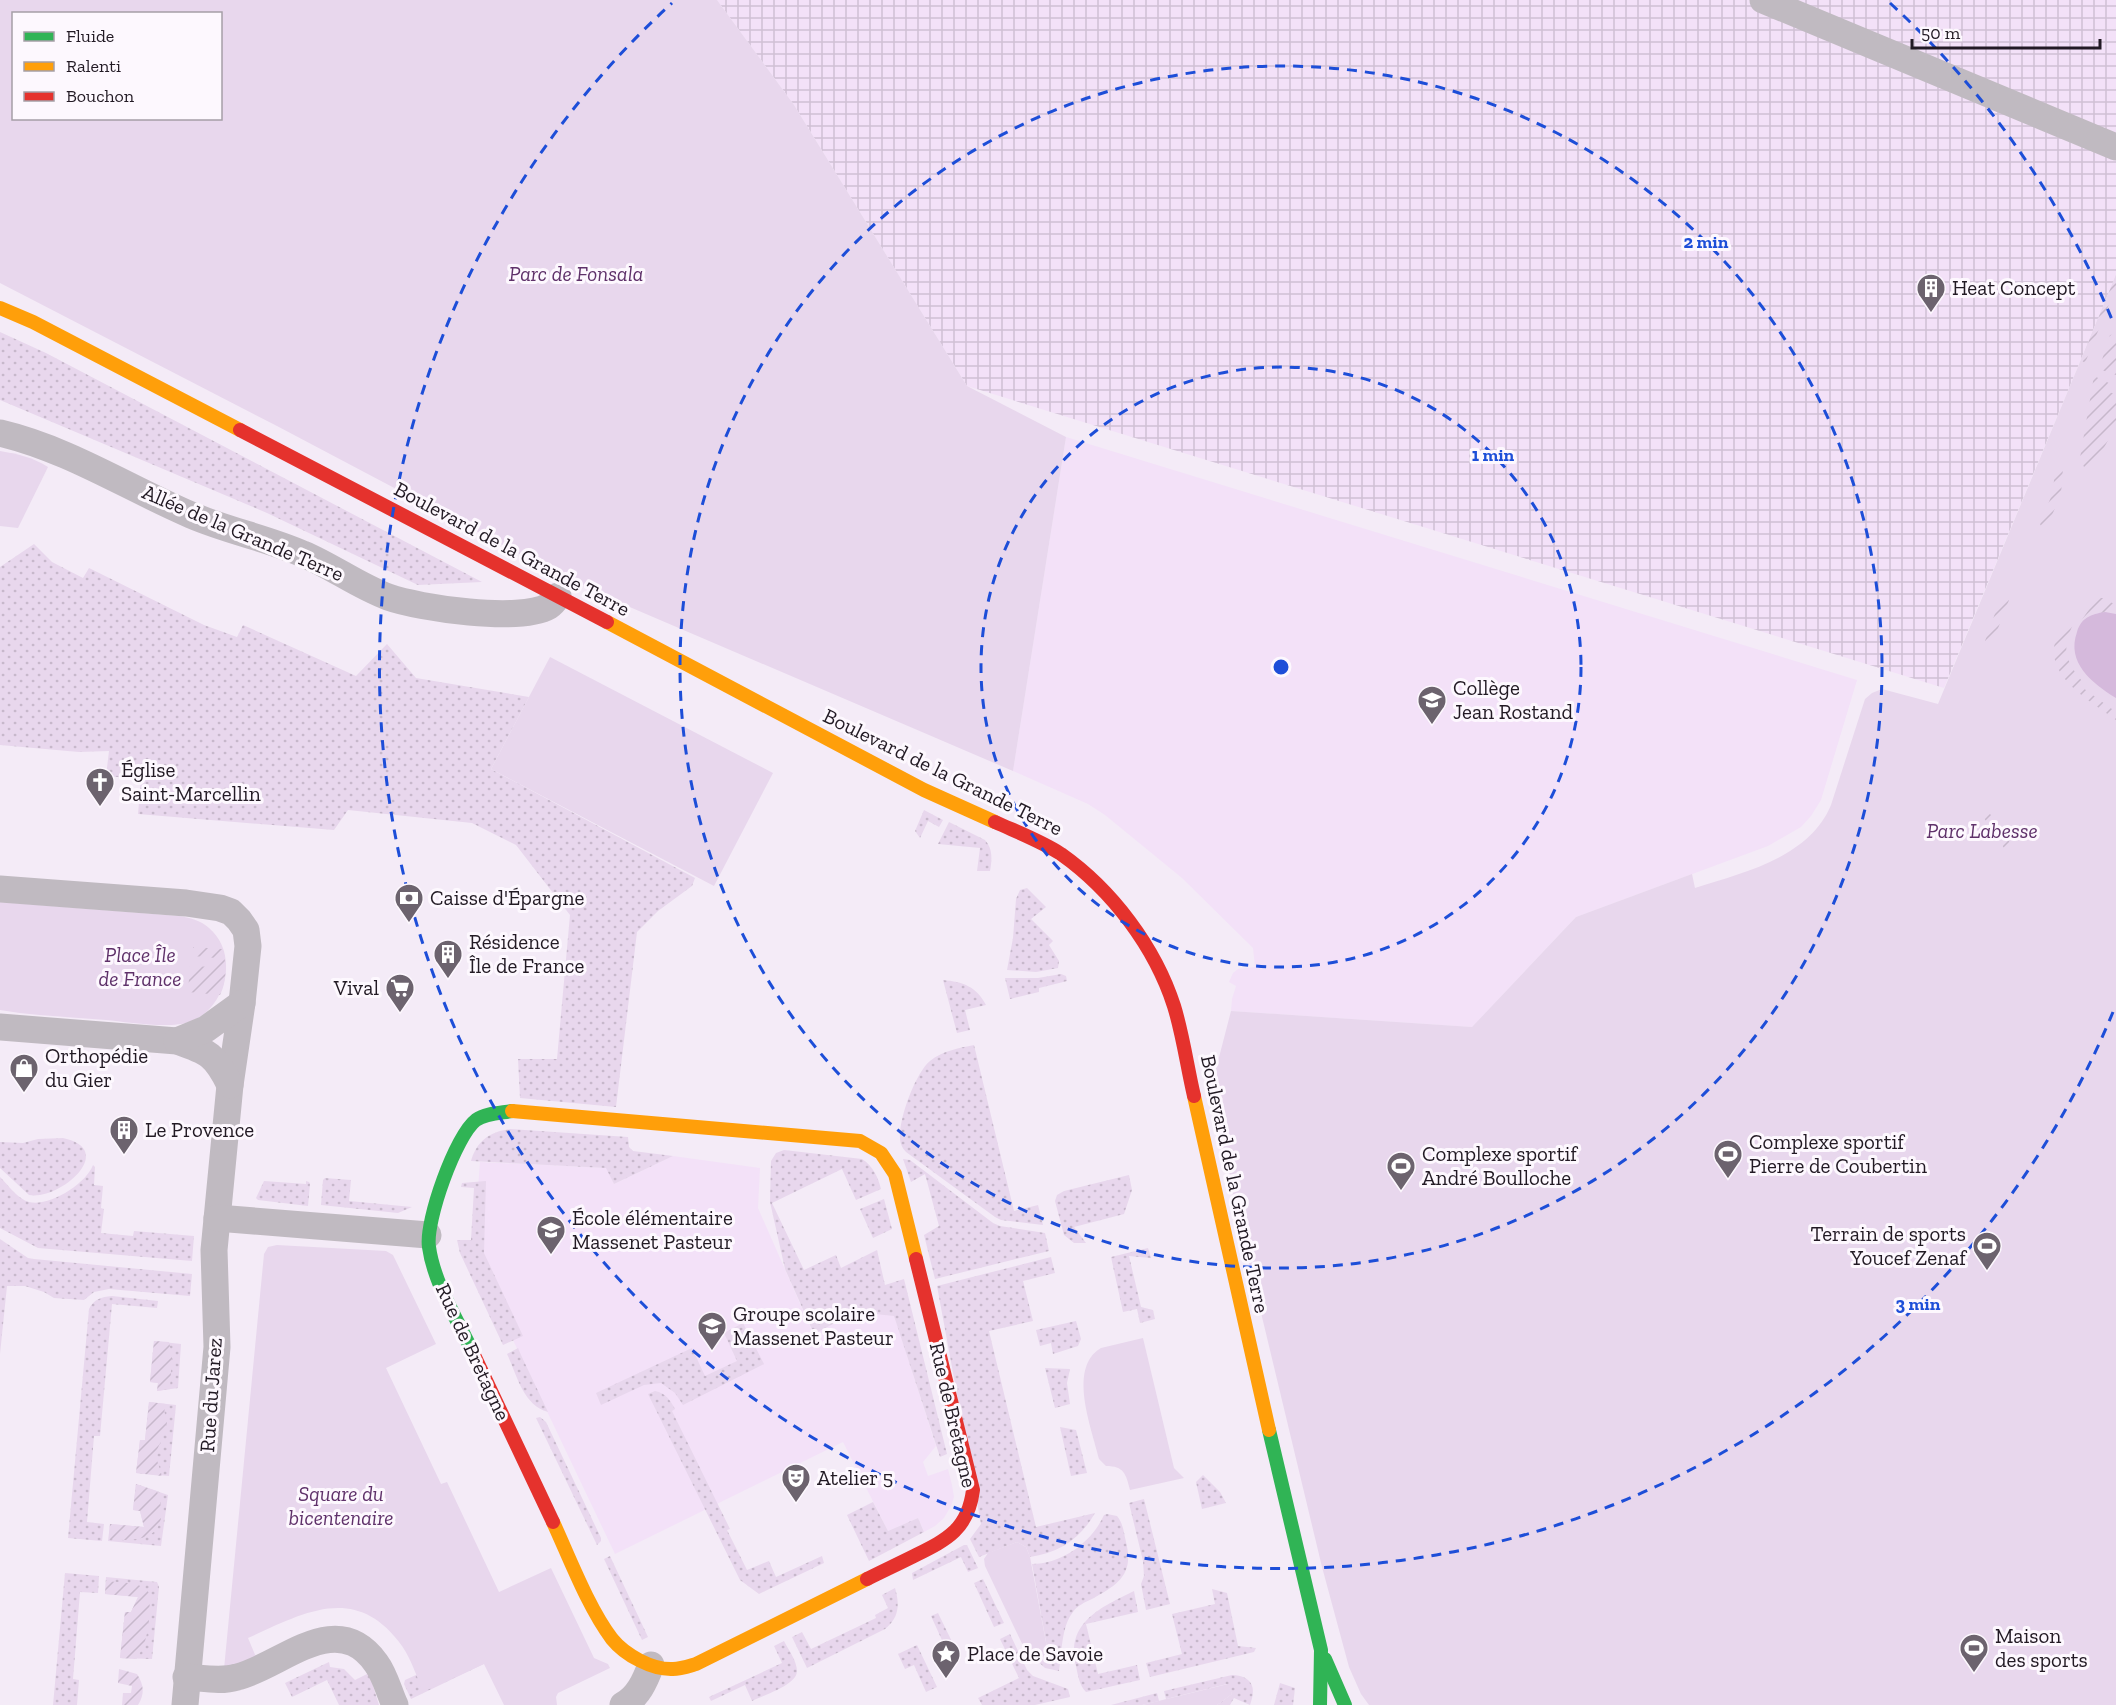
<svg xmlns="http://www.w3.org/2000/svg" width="2116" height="1705" font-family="'Zilla Slab',serif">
  <defs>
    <pattern id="industrial-grid" width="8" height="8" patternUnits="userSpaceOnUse" patternTransform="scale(1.5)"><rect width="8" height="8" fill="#f3e1f8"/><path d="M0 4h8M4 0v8" fill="none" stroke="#d0c0d4"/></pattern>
    <pattern id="grass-dots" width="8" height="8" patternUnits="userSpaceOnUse" patternTransform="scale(1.5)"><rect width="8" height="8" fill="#e8d7ed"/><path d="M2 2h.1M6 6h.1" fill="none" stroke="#c7b8cb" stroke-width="1.8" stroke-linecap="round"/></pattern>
    <pattern id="garden-furrows" width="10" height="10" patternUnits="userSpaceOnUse" patternTransform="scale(1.5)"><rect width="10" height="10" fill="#e8d7ed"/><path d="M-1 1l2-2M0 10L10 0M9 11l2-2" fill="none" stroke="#c7b8cb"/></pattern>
  </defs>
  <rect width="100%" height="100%" fill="#f4ebf7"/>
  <g fill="#f3e1f8">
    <polygon points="1066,437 1857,680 1821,800 1811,816 1801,827 1768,846 1576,917 1472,1027 1231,1011 1232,999 1236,986 1229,982 1233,973 1238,969 1255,967 1253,948 1182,878 1105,815 1088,804 1013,771"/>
    <polygon points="673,1156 760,1168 758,1208 813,1333 856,1312 894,1315 936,1446 923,1462 928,1476 948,1469 952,1485 954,1497 951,1506 944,1518 935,1526 924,1532 918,1518 888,1531 843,1442 615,1554 473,1256 480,1162 607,1168 614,1184"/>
  </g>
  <polygon fill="url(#industrial-grid)" points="717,0 2116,0 2116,275 1944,688 967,386 794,105"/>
  <g fill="url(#grass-dots)">
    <polygon points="0,332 46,353 482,582 418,585 267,513 0,400"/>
    <polygon points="34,544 52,562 83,578 89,568 204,625 237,637 243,625 356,676 387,644 416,678 529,697 491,769 695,878 692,886 658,911 637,932 616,1107 520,1098 518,1059 557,1059 570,915 516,845 472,823 348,810 334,830 138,814 141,779 106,776 109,751 79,752 0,745 0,567"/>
    <polygon points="924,810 943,820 939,827 928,821 920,838 915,831"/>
    <path d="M949,822L985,840C993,849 992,860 990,871H977L980,848L938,844Z"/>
    <polygon points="1027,888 1046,907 1031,919 1053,941 1049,945 1059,961 1058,968 1036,972 1007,970 1013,938 1016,899 1020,890"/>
    <polygon points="1061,974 1066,976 1067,981 1039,988 1039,992 1010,999 1005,978 1038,978"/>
    <path d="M943,980C963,982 976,986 986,1005L965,1010L970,1030L957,1033Z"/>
    <path d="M974,1045L1014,1211L1038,1205L1043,1225L1001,1220L995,1217L906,1152C904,1150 902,1147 901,1144C895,1127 915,1073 930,1061C942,1051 959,1048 974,1045Z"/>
    <path d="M510,1129L628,1137L629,1147L633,1151L673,1156L614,1184L606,1168L471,1161C477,1141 489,1132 510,1129Z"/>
    <path d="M63,1138C119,1150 59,1201 29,1195L0,1168V1142L23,1143L38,1139Z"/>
    <path d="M784,1150L862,1159C873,1166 878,1177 881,1189L856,1200L842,1169L772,1203L804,1270L836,1255L841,1268L877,1250L885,1285L904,1279L947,1454L940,1457L894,1316L856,1312L814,1334L785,1269L770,1202L771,1161L776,1153Z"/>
    <polygon points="903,1159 910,1160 993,1223 1000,1226 1045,1233 1049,1251 935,1279 924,1235 939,1226 925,1174 911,1182"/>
    <path d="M93,1165L95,1167L94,1185L103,1186L101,1208L104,1209L101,1233L133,1236L134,1231L194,1236L192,1261L38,1248L0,1228V1177C8,1185 18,1199 29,1202C49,1207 86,1184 93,1165Z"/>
    <polygon points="1129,1175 1132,1190 1124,1214 1074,1227 1086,1243 1074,1243 1064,1235 1055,1201 1057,1195 1064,1191"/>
    <polygon points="325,1178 351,1180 349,1201 412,1207 398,1213 321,1205 323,1180"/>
    <polygon points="264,1181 306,1184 306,1181 309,1182 310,1184 308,1206 258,1200 256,1198"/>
    <polygon points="486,1181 484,1253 523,1336 503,1345 460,1253 457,1240 471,1240 474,1188 461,1187 462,1183"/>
    <polygon points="884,1199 892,1229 873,1238 860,1209"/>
    <polygon points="0,1239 28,1258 34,1259 192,1274 190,1296 109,1289 94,1292 84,1300 54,1298 44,1292 25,1286 7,1286 0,1354"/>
    <polygon points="1148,1248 1151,1258 1129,1256 1141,1307 1153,1310 1155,1319 1140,1323 1137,1309 1123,1312 1111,1257"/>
    <path d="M1051,1257L1055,1273L1023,1281L1033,1321L989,1331L1036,1527L1095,1513C1081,1538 1059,1553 1030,1557L1026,1547L1017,1542L979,1557L970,1539L981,1524L937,1286Z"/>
    <path d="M112,1296L158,1301L157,1308L112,1304L100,1436H94L87,1522L104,1524L102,1541L68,1538L89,1309C94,1299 101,1297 112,1296Z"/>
    <polygon points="1076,1321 1081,1339 1078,1346 1053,1354 1051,1343 1040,1346 1036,1330"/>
    <polygon points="743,1323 764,1364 683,1405 675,1393 661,1383 644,1385 601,1405 596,1393 692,1348 705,1376 737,1361 724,1333"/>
    <polygon points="154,1341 181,1344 178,1388 157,1391 158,1383 150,1382"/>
    <path d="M518,1348L521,1355L548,1412C523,1405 517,1375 507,1354Z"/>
    <polygon points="1045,1368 1070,1369 1067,1383 1070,1404 1055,1408"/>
    <path d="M655,1391C666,1393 670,1400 675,1409L672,1411L730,1529L727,1530L747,1570L769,1561L776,1577L822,1556L824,1563L759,1594L740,1580L648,1394Z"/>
    <polygon points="149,1402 176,1405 169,1476 136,1473 140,1440 145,1440"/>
    <polygon points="540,1417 546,1422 601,1538 601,1541 597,1545 536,1418"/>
    <polygon points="1060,1427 1076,1430 1087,1473 1071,1476"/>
    <polygon points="1203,1475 1220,1492 1226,1503 1202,1509 1196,1482"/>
    <polygon points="136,1484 168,1495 161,1546 108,1541 110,1524 144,1527 140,1511 133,1510"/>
    <polygon points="1144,1499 1170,1604 1146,1610 1141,1584 1144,1576 1143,1561 1129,1503"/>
    <polygon points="873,1502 888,1531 918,1518 924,1532 869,1561 847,1515"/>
    <path d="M1107,1514L1117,1516C1123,1523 1124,1533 1126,1542C1134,1574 1119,1584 1092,1599C1085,1602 1077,1606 1073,1612C1061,1627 1062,1653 1059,1671L1045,1668L1030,1654L1048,1653L1032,1564C1062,1564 1092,1542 1104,1515Z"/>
    <polygon points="964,1545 967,1545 978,1568 968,1572 961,1557 913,1580 912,1573"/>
    <polygon points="610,1556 648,1637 642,1640 604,1559"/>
    <polygon points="65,1573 99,1576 98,1593 80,1592 73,1679 79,1680 77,1705 53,1705"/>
    <polygon points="106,1577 157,1582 159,1587 152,1659 120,1658 125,1612 131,1612 138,1597 105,1594"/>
    <polygon points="983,1579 1004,1623 994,1627 974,1583"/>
    <path d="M895,1588C900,1605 899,1618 885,1629L807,1668L792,1637L802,1632L811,1649L876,1618L875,1615L888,1608L882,1595Z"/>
    <polygon points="1212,1589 1227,1593 1238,1646 1256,1648 1254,1652 1150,1677 1146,1663 1182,1654 1172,1614 1215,1604"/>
    <path d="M1134,1591L1138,1612L1086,1624L1098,1674L1137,1665L1140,1680L1086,1692C1079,1685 1078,1675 1076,1666C1065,1622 1102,1607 1134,1591Z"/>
    <polygon points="938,1613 959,1656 951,1660 931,1616"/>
    <polygon points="1010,1634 1027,1670 1033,1676 1068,1689 1070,1697 1035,1705 982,1705 978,1698 1019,1678 1000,1639"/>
    <path d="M784,1641C788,1649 797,1661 797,1671C797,1685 764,1695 752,1701L745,1685L711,1701L709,1697L782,1663L774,1646Z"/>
    <polygon points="917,1645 937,1687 926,1692 914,1665 905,1669 898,1654"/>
    <polygon points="467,1652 492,1660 411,1699 404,1684 405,1680"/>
    <polygon points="329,1662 330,1667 344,1669 355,1680 369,1673 379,1705 339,1705 327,1680 292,1697 285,1683"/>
    <path d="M1232,1675C1252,1676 1257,1687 1250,1705L1234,1698L1230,1705H1217L1232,1694L1227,1684L1166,1699L1164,1691Z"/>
    <polygon points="1280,1683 1295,1688 1293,1705 1274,1705"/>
    <polygon points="1157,1693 1159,1701 1142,1705 1111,1705"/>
  </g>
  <g fill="#e8d7ed" fill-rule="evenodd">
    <path d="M0,0H717L794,105L967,386L1066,437L1013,771L576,584L277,426L0,283ZM14,14H220V118H14Z"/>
    <path d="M2116,275V1705H1369L1361,1694L1349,1667L1322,1567L1209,1096L1231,1011L1472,1027L1576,917L1692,874L1695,888C1744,872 1809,858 1831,805L1865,699L1872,693L1882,689L1938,704Z"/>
    <path d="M0,451C18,454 32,457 48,467L18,528L0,526Z"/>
    <polygon points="550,657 773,773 714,886 491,769"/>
    <path d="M0,902L179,916C190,918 200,920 209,928C240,954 226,1010 189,1022C170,1029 126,1022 106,1020C71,1017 35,1016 0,1010Z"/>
    <path d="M277,1245L386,1251L393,1255L436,1344L386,1368L441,1484L447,1482L499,1592L551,1568L594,1658L608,1664L610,1668L558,1693L556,1697L557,1705H504L484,1664L423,1692C417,1677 411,1659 402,1646C356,1582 304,1613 248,1638L256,1657L224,1669L264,1254L268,1247Z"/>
    <path d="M1143,1338L1174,1468L1184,1478L1130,1490C1126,1474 1124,1466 1106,1466L1099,1459C1092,1428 1067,1368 1101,1348Z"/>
    <polygon points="1017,1542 1026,1547 1030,1557 1048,1653 1027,1654 985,1566 984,1559 988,1553"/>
    <polygon points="1228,1684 1232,1694 1217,1705 1142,1705"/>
  </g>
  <g fill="url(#garden-furrows)">
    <polygon points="2116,275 2116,287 2085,363 2081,360"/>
    <polygon points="2116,334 2116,375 2099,369 2110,335"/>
    <polygon points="2094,376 2111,384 2108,392 2116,394 2116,426 2090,473 2084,467 2080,458"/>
    <polygon points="2058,464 2063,468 2061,494 2047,527 2042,528 2040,524 2053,492 2055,468"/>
    <polygon points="2004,595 2008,596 2009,600 1992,644 1987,645 1985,641 2001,597"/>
    <polygon points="2097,598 2103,598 2116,605 2116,611 2093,614 2081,621"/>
    <path d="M2077,616C2063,644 2061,656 2082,681L2079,685L2116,712V720C2091,701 2043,676 2056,639C2060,628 2065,620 2077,616Z"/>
    <polygon points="1988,811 2011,844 2009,850 2004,848 1984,818 1984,813"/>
    <path d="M193,947L222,949C227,963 227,982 220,995L188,992L190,966L215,967L216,958L193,956Z"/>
    <polygon points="154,1341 169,1342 172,1356 170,1389 157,1391 158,1383 150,1382"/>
    <path d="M149,1402L166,1404C162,1414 167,1414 167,1422C166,1433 159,1445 155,1454L162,1476L136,1473L140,1440H145Z"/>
    <path d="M136,1484L157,1491C172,1535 146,1543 109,1539L110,1524L144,1527L140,1511L133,1510Z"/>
    <path d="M106,1581C119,1583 142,1581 149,1593C151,1613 149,1643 136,1659L120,1658L125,1612H131L138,1597L105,1594Z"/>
    <path d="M119,1669L137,1674C144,1685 145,1694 138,1705H122L123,1693H131L132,1686L118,1683Z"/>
  </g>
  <path fill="#d5b9dc" d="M2105,612L2116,614V698C2092,683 2066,663 2077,632C2081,618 2091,614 2105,612Z"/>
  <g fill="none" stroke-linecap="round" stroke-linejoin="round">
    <g stroke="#c0bac1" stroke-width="27">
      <polyline points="1763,0 2116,147"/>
      <path d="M0,433C68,449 128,488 191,515C228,531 267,538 303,554C332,566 358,586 388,597C419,608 520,623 549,606C552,604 556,599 558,596"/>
      <polyline points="0,889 186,903 220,908 231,912 239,920 246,930 248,946 242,1003 230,1085 214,1250 217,1347 185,1705"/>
      <path d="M0,1027L177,1041C208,1052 215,1054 230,1085"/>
      <polyline points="177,1041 206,1029 242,1003"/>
      <polyline points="217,1218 428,1235"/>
      <path d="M186,1677C203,1678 221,1682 237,1677C282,1666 336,1607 376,1663C385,1675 389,1692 395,1705"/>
      <path d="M623,1705C638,1697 645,1681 651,1665"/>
    </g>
    <g stroke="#30b455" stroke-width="14">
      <path d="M473,1353C458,1320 434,1284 429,1247C425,1221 456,1135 476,1120C486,1113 501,1113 512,1111"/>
      <polyline points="1269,1430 1321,1650 1320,1705"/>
      <polyline points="1325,1659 1345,1705"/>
    </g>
    <g stroke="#ff9f0a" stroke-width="14">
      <polyline points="0,308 33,322 240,430"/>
      <polyline points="607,622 924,790 995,822"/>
      <polyline points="1194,1096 1269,1430"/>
      <polyline points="512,1111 860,1141 881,1153 895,1174 916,1259"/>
      <path d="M553,1522C570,1559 588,1607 612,1639C625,1655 652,1670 673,1669C680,1669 689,1666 696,1664L867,1579"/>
    </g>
    <g stroke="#e5322d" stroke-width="14">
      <polyline points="240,430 607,622"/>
      <path d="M995,822C1017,832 1041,841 1061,854C1112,890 1155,947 1174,1006C1183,1035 1187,1066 1194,1096"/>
      <polyline points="473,1353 553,1522"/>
      <path d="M867,1579C883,1571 898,1564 914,1556C946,1540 968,1530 973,1490L916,1259"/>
    </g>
  </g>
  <g fill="none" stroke="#1d4ed8" stroke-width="3" stroke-dasharray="10 8">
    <circle cx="1281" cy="667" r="300"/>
    <circle cx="1281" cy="667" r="601"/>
    <path d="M2113 1012A901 901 0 1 1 672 3M1890 3A901 901 0 0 1 2113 322"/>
  </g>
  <defs>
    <g id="building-pin" transform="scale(1.5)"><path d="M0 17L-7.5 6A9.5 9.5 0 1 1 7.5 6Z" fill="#6c636e" stroke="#fdf8fe"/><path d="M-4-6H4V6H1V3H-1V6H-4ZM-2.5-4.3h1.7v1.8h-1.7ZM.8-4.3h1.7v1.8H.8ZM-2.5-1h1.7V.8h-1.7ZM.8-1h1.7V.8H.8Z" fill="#fff"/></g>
    <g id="school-pin" transform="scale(1.5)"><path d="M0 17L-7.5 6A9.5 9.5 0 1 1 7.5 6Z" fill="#6c636e" stroke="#fdf8fe"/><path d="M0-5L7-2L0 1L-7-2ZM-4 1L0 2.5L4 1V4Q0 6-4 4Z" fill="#fff"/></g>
    <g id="church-pin" transform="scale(1.5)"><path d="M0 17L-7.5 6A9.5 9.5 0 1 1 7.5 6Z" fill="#6c636e" stroke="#fdf8fe"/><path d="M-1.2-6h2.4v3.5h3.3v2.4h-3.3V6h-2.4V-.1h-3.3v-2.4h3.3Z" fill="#fff"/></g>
    <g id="bank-pin" transform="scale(1.5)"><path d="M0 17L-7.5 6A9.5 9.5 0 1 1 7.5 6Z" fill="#6c636e" stroke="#fdf8fe"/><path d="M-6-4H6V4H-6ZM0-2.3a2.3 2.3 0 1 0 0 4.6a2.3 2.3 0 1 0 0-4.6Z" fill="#fff"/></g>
    <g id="supermarket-pin" transform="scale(1.5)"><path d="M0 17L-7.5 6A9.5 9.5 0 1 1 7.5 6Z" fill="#6c636e" stroke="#fdf8fe"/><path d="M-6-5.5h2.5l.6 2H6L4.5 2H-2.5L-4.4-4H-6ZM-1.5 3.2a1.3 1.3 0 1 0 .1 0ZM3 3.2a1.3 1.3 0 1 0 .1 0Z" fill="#fff"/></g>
    <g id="shop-pin" transform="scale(1.5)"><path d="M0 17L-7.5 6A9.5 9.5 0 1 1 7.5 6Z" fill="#6c636e" stroke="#fdf8fe"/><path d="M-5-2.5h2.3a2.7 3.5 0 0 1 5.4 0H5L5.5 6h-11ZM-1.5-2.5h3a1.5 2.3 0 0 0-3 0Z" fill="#fff"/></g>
    <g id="stadium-pin" transform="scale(1.5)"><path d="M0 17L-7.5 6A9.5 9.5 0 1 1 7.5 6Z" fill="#6c636e" stroke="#fdf8fe"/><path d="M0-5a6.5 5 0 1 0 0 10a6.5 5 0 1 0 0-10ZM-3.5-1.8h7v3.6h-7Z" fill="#fff"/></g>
    <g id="theatre-pin" transform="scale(1.5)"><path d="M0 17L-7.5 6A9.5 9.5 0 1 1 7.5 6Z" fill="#6c636e" stroke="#fdf8fe"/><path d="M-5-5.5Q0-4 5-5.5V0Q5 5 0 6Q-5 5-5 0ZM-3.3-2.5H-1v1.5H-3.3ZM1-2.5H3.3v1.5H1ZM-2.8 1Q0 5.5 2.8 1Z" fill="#fff"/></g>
    <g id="sight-pin" transform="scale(1.5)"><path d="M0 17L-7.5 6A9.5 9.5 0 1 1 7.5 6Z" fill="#6c636e" stroke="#fdf8fe"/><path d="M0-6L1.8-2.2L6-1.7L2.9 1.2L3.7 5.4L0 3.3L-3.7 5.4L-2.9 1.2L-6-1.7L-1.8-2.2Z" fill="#fff"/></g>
  </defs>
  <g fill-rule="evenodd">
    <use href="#building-pin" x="1931" y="288"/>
    <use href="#school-pin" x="1432" y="700"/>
    <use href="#church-pin" x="100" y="782"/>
    <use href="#bank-pin" x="409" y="898"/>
    <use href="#building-pin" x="448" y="954"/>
    <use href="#supermarket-pin" x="400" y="988"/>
    <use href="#shop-pin" x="24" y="1068"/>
    <use href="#building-pin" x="124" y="1130"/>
    <use href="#stadium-pin" x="1728" y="1154"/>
    <use href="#stadium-pin" x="1401" y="1166"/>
    <use href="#school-pin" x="551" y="1230"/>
    <use href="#stadium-pin" x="1987" y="1246"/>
    <use href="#school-pin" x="712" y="1326"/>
    <use href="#theatre-pin" x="796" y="1478"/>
    <use href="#stadium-pin" x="1974" y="1648"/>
    <use href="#sight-pin" x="946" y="1654"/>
  </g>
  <g text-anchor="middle" stroke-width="6" stroke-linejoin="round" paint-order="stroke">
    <g font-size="21" font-style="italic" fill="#5f316a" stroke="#fdf8fe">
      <text x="576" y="281">Parc de Fonsala</text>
      <text x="1982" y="838">Parc Labesse</text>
      <text x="140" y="962">Place Île<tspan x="140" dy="24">de France</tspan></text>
      <text x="341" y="1501">Square du<tspan x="341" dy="24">bicentenaire</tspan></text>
    </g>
    <g font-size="21" fill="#221a24" stroke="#fdf8fe" text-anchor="start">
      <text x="1952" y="295">Heat Concept</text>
      <text x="1453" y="695">Collège<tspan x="1453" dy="24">Jean Rostand</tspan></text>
      <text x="121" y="777">Église<tspan x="121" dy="24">Saint-Marcellin</tspan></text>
      <text x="430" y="905">Caisse d'Épargne</text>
      <text x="469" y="949">Résidence<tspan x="469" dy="24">Île de France</tspan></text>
      <text x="379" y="995" text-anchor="end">Vival</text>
      <text x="45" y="1063">Orthopédie<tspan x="45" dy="24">du Gier</tspan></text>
      <text x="145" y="1137">Le Provence</text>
      <text x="1749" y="1149">Complexe sportif<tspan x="1749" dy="24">Pierre de Coubertin</tspan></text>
      <text x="1422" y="1161">Complexe sportif<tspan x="1422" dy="24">André Boulloche</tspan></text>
      <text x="572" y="1225">École élémentaire<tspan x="572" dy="24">Massenet Pasteur</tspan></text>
      <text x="1966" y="1241" text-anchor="end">Terrain de sports<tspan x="1966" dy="24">Youcef Zenaf</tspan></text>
      <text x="733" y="1321">Groupe scolaire<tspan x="733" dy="24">Massenet Pasteur</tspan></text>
      <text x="817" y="1485">Atelier 5</text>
      <text x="1995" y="1643">Maison<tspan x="1995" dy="24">des sports</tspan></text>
      <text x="967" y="1661">Place de Savoie</text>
    </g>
    <g font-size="21" fill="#221a24" stroke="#fdf8fe">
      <text transform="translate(243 533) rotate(23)" y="7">Allée de la Grande Terre</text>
      <text transform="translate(512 549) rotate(28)" y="7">Boulevard de la Grande Terre</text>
      <text transform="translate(943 772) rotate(26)" y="7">Boulevard de la Grande Terre</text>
      <text transform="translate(1235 1184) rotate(78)" y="7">Boulevard de la Grande Terre</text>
      <text transform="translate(473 1352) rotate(65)" y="7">Rue de Bretagne</text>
      <text transform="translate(211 1395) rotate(-86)" y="7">Rue du Jarez</text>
      <text transform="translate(953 1415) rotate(77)" y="7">Rue de Bretagne</text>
    </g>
  </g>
  <circle cx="1281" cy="667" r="9" fill="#1d4ed8" stroke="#fdf8fe" stroke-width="3"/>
  <g font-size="18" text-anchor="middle" font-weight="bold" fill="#1d4ed8" stroke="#fdf8fe" stroke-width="6" stroke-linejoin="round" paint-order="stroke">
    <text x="1706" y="248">2 min</text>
    <text x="1493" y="461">1 min</text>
    <text x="1918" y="1310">3 min</text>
  </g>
  <rect x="12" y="12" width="210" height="108" fill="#fdf8fe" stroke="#a59fa7" stroke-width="1.5"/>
  <rect x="24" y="32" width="30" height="9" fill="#30b455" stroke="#a59fa7" stroke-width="1.5"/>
  <text x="66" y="42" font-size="18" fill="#221a24">Fluide</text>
  <rect x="24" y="62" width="30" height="9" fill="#ff9f0a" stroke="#a59fa7" stroke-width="1.5"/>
  <text x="66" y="72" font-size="18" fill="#221a24">Ralenti</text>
  <rect x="24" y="92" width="30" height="9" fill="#e5322d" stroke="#a59fa7" stroke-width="1.5"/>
  <text x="66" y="102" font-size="18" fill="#221a24">Bouchon</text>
  <path d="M1912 39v9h188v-9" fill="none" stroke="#221a24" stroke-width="3"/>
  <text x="1921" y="39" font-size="18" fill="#221a24" stroke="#fdf8fe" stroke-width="4.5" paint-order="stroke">50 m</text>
</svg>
